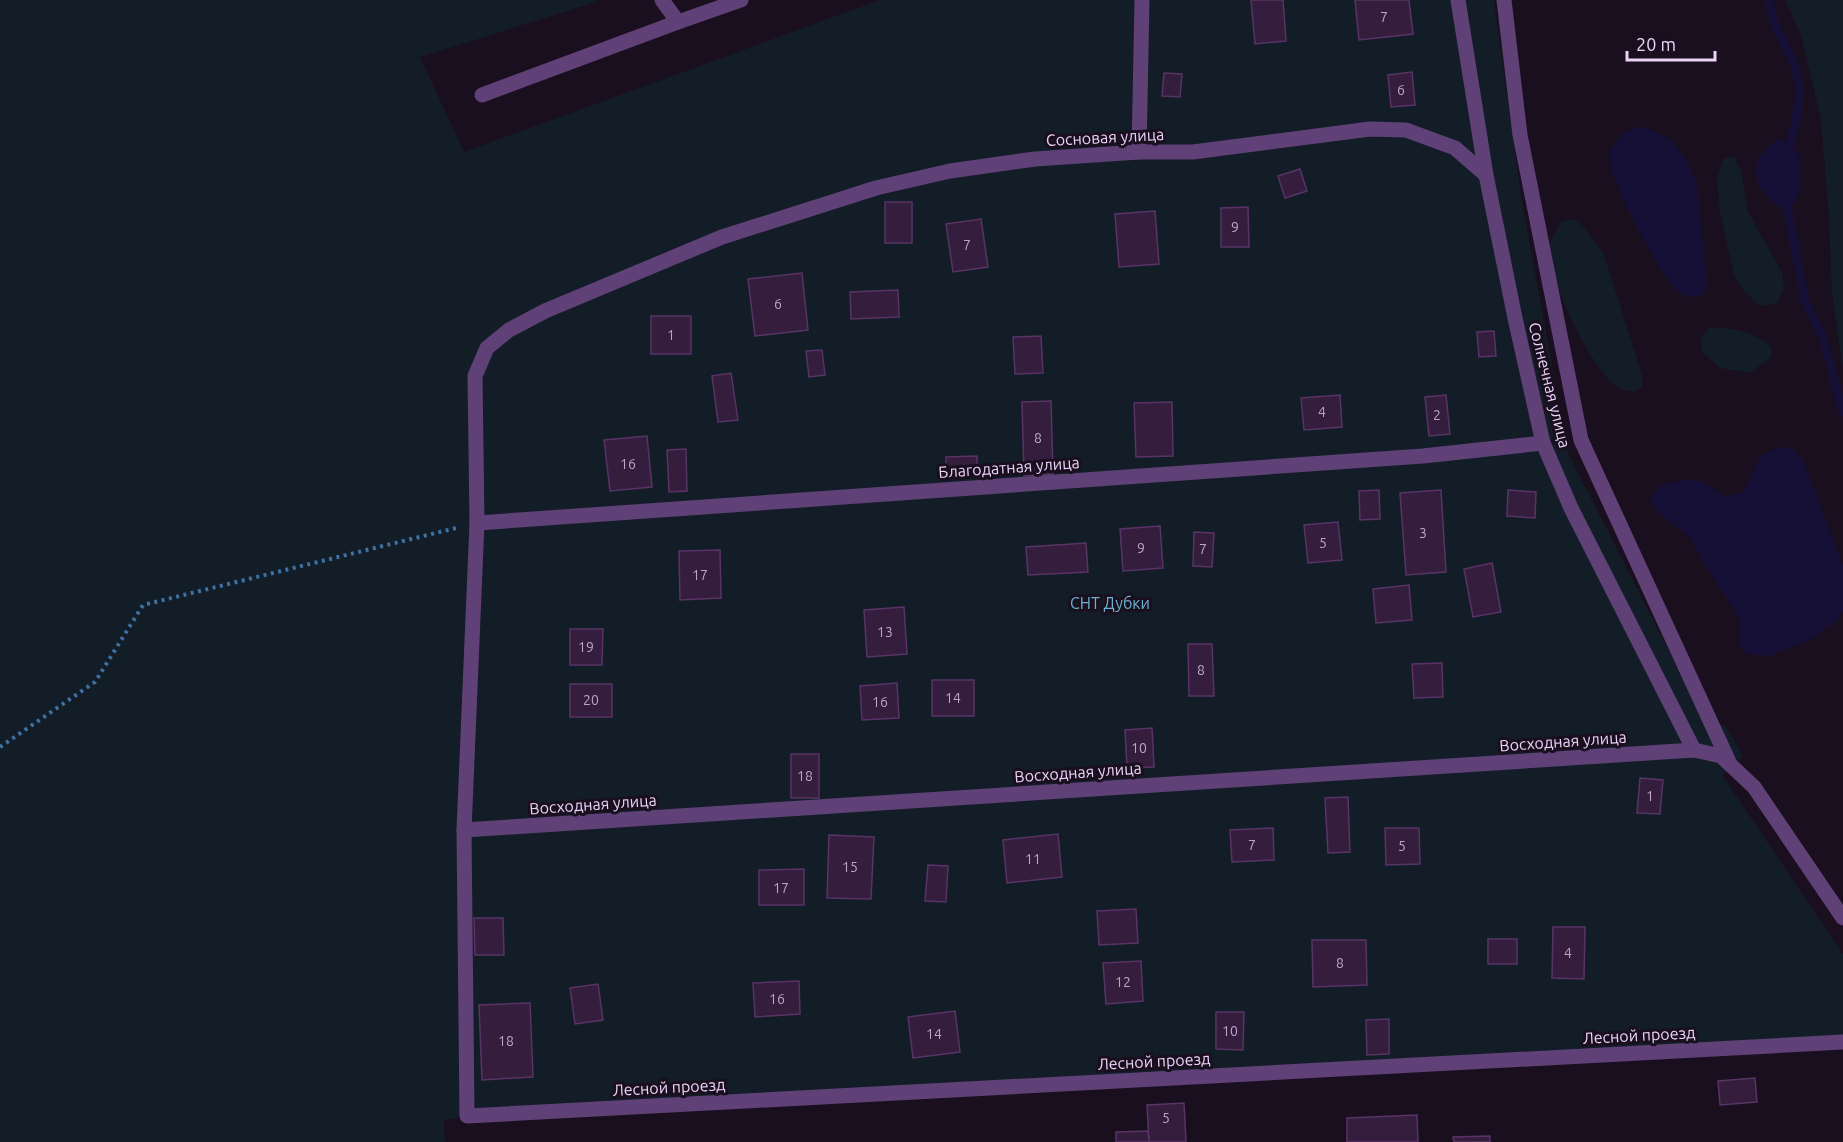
<svg xmlns="http://www.w3.org/2000/svg" width="1843" height="1142" font-family="Ubuntu,sans-serif">
  <rect width="100%" height="100%" fill="#1a0f1e"/>
  <g fill="#131d28">
    <polygon points="0,0 595,0 596,2 420,57 464,152 880,0 1494,0 1521,196 1568,453 1704,720 1725,725 1743,756 1722,775 1843,954 1843,1042 467,1116 444,1120 445,1142 0,1142"/>
    <polygon points="1785,0 1843,0 1843,370 1832,293 1829,217 1821,119 1801,35"/>
    <polygon points="1734,157 1741,170 1747,210 1782,273 1784,287 1778,303 1760,306 1745,292 1735,277 1728,249 1720,211 1717,179 1723,159"/>
    <path d="M1574,219L1586,230L1604,255L1642,375V387L1633,392C1629,391 1623,390 1620,388C1592,374 1548,277 1549,247C1550,239 1558,229 1561,222Z"/>
    <path d="M1710,327C1731,328 1758,332 1771,348V357L1750,373L1720,368L1702,352L1701,338Z"/>
  </g>
  <g fill="#161037">
    <path d="M1637,127L1651,129L1670,139L1687,162L1697,183L1707,285L1705,294C1695,297 1688,299 1679,292C1662,280 1621,197 1613,175C1610,167 1610,159 1609,152L1622,134Z"/>
    <path d="M1777,140L1790,142L1799,156L1800,176L1799,193L1788,213C1756,194 1740,165 1777,140Z"/>
    <path d="M1791,447L1803,460L1843,566V611L1838,620L1811,639L1769,656L1746,654L1739,643L1740,622L1735,611L1705,565L1691,538L1655,510L1649,499L1659,486L1683,480L1702,481L1724,496L1741,494C1761,467 1749,450 1791,447Z"/>
  </g>
  <g fill="none" stroke-linecap="round" stroke-linejoin="round">
    <g stroke="#161037" stroke-width="9">
      <polyline points="1769,0 1774,22 1795,66 1800,91 1795,127 1786,154"/>
      <polyline points="1786,201 1805,301 1823,338 1843,412"/>
    </g>
  </g>
  <g fill="#351e3d" stroke="#583366" stroke-width="1.5">
    <polygon points="1251,0 1283,0 1286,41 1255,44"/>
    <polygon points="1355,0 1409,0 1413,34 1359,40"/>
    <polygon points="1412,72 1415,105 1391,107 1388,75"/>
    <polygon points="1164,73 1182,74 1180,97 1162,96"/>
    <polygon points="1300,169 1307,191 1285,198 1278,176"/>
    <rect x="885" y="202" width="27" height="41"/>
    <polygon points="1248,207 1249,247 1221,247 1221,208"/>
    <polygon points="1155,211 1159,264 1119,267 1115,214"/>
    <polygon points="981,219 988,267 953,272 946,224"/>
    <polygon points="802,273 808,330 755,336 748,279"/>
    <polygon points="898,290 899,317 851,319 850,292"/>
    <rect x="651" y="316" width="40" height="38"/>
    <polygon points="1494,331 1496,356 1479,357 1477,332"/>
    <polygon points="1041,336 1043,373 1015,374 1013,337"/>
    <polygon points="822,350 825,375 809,377 806,351"/>
    <polygon points="731,373 738,420 718,422 712,376"/>
    <polygon points="1340,395 1342,427 1304,430 1301,398"/>
    <polygon points="1446,395 1450,434 1429,436 1425,397"/>
    <polygon points="1051,401 1053,474 1024,476 1022,402"/>
    <polygon points="1172,402 1173,456 1136,457 1134,403"/>
    <polygon points="647,436 652,487 610,491 604,440"/>
    <polygon points="686,449 687,491 669,492 667,450"/>
    <polygon points="977,456 977,474 946,475 946,457"/>
    <polygon points="1379,490 1380,519 1360,520 1359,491"/>
    <polygon points="1441,490 1446,572 1406,575 1400,493"/>
    <polygon points="1508,490 1536,492 1535,518 1507,516"/>
    <polygon points="1338,522 1342,560 1308,563 1304,525"/>
    <polygon points="1160,526 1163,568 1123,571 1120,529"/>
    <polygon points="1194,532 1214,533 1212,567 1193,566"/>
    <polygon points="1086,543 1088,572 1028,575 1026,547"/>
    <polygon points="720,550 721,598 680,600 679,551"/>
    <polygon points="1492,563 1501,612 1473,617 1464,569"/>
    <polygon points="1409,585 1412,620 1376,623 1373,589"/>
    <polygon points="904,607 907,654 867,657 864,610"/>
    <polygon points="570,629 603,629 602,665 570,665"/>
    <polygon points="1188,644 1212,644 1214,696 1189,696"/>
    <polygon points="1442,663 1443,697 1414,698 1412,664"/>
    <rect x="932" y="680" width="42" height="36"/>
    <polygon points="897,683 899,718 862,720 860,686"/>
    <rect x="570" y="684" width="42" height="33"/>
    <polygon points="1152,728 1154,767 1127,768 1125,730"/>
    <rect x="791" y="754" width="28" height="44"/>
    <polygon points="1640,778 1663,780 1660,814 1637,813"/>
    <polygon points="1348,797 1350,852 1328,853 1325,798"/>
    <polygon points="1273,828 1274,860 1232,862 1230,830"/>
    <polygon points="1385,828 1419,828 1420,864 1386,865"/>
    <polygon points="1058,834 1062,877 1007,883 1003,840"/>
    <polygon points="829,835 874,837 871,899 827,898"/>
    <polygon points="928,865 948,866 946,902 925,901"/>
    <polygon points="804,869 804,905 759,905 759,870"/>
    <polygon points="1136,909 1138,943 1099,945 1097,911"/>
    <polygon points="474,918 503,918 504,955 475,955"/>
    <polygon points="1553,927 1585,927 1584,979 1552,978"/>
    <rect x="1488" y="939" width="29" height="25"/>
    <polygon points="1312,940 1366,940 1367,985 1313,987"/>
    <polygon points="1141,961 1143,1001 1106,1004 1103,963"/>
    <polygon points="799,981 800,1014 755,1017 753,983"/>
    <polygon points="598,984 603,1020 575,1024 570,988"/>
    <polygon points="530,1003 533,1077 482,1080 479,1005"/>
    <polygon points="955,1011 960,1052 913,1058 908,1017"/>
    <polygon points="1216,1012 1244,1012 1243,1050 1216,1049"/>
    <polygon points="1389,1019 1389,1054 1367,1055 1366,1020"/>
    <polygon points="1755,1078 1757,1102 1720,1105 1718,1081"/>
    <polygon points="1184,1103 1186,1142 1149,1142 1147,1105"/>
    <polygon points="1417,1115 1418,1142 1347,1142 1347,1118"/>
    <polygon points="1148,1131 1149,1142 1116,1142 1116,1132"/>
    <polygon points="1490,1136 1490,1142 1454,1142 1453,1137"/>
  </g>
  <g fill="none" stroke-linecap="round" stroke-linejoin="round">
    <polyline stroke="#3e72a2" stroke-width="4" stroke-dasharray="3 4.5" stroke-linecap="butt" points="0,747 95,682 143,605 456,528"/>
    <g stroke="#604177" stroke-width="15">
      <polyline points="662,0 678,22 741,0"/>
      <polyline points="1458,0 1486,175 1515,318 1543,443 1571,508 1694,750"/>
      <polyline points="1504,0 1520,135 1581,440 1729,762"/>
      <polyline points="482,95 678,22"/>
      <polyline points="1139,152 1142,0"/>
      <polyline points="1486,175 1455,148 1406,130 1370,129 1193,152 1139,152 1035,159 950,171 876,188 722,237 545,311 509,330 487,348 475,376 477,523 464,830 467,1116 1843,1042"/>
      <polyline points="477,523 1423,456 1543,443"/>
      <polyline points="464,830 1694,750 1721,756 1754,787 1843,918"/>
    </g>
  </g>
  <g text-anchor="middle" stroke-width="6" stroke-linejoin="round" paint-order="stroke">
    <g font-size="14" fill="#bea6ca">
      <text x="1384" y="22">7</text>
      <text x="1401" y="95">6</text>
      <text x="1235" y="232">9</text>
      <text x="967" y="250">7</text>
      <text x="778" y="309">6</text>
      <text x="671" y="340">1</text>
      <text x="1322" y="417">4</text>
      <text x="1437" y="420">2</text>
      <text x="1038" y="443">8</text>
      <text x="628" y="469">16</text>
      <text x="1423" y="538">3</text>
      <text x="1323" y="548">5</text>
      <text x="1141" y="553">9</text>
      <text x="1203" y="554">7</text>
      <text x="700" y="580">17</text>
      <text x="885" y="637">13</text>
      <text x="586" y="652">19</text>
      <text x="1201" y="675">8</text>
      <text x="953" y="703">14</text>
      <text x="591" y="705">20</text>
      <text x="880" y="707">16</text>
      <text x="1139" y="753">10</text>
      <text x="805" y="781">18</text>
      <text x="1650" y="801">1</text>
      <text x="1252" y="850">7</text>
      <text x="1402" y="851">5</text>
      <text x="1033" y="864">11</text>
      <text x="850" y="872">15</text>
      <text x="781" y="893">17</text>
      <text x="1568" y="958">4</text>
      <text x="1340" y="968">8</text>
      <text x="1123" y="987">12</text>
      <text x="777" y="1004">16</text>
      <text x="1230" y="1036">10</text>
      <text x="934" y="1039">14</text>
      <text x="506" y="1046">18</text>
      <text x="1166" y="1123">5</text>
    </g>
    <g font-size="16" fill="#ecd3f9" stroke="#1a0f1e">
      <text transform="translate(1105 137) rotate(-3)" y="6">Сосновая улица</text>
      <text transform="translate(1550 385) rotate(76)" y="6">Солнечная улица</text>
      <text transform="translate(1009 467) rotate(-4)" y="6">Благодатная улица</text>
      <text transform="translate(1563 741) rotate(-4)" y="6">Восходная улица</text>
      <text transform="translate(1078 772) rotate(-4)" y="6">Восходная улица</text>
      <text transform="translate(593 804) rotate(-4)" y="6">Восходная улица</text>
      <text transform="translate(1639 1035) rotate(-3)" y="6">Лесной проезд</text>
      <text transform="translate(1154 1061) rotate(-3)" y="6">Лесной проезд</text>
      <text transform="translate(669 1087) rotate(-3)" y="6">Лесной проезд</text>
    </g>
    <g font-size="16" fill="#69b2cf" stroke="#1a0f1e">
      <text x="1110" y="609">СНТ Дубки</text>
    </g>
  </g>
  <path d="M1627 51v9h88v-9" fill="none" stroke="#ecd3f9" stroke-width="3"/>
  <text x="1636" y="51" font-size="18" fill="#ecd3f9" stroke="#1a0f1e" stroke-width="4.5" paint-order="stroke">20 m</text>
</svg>
